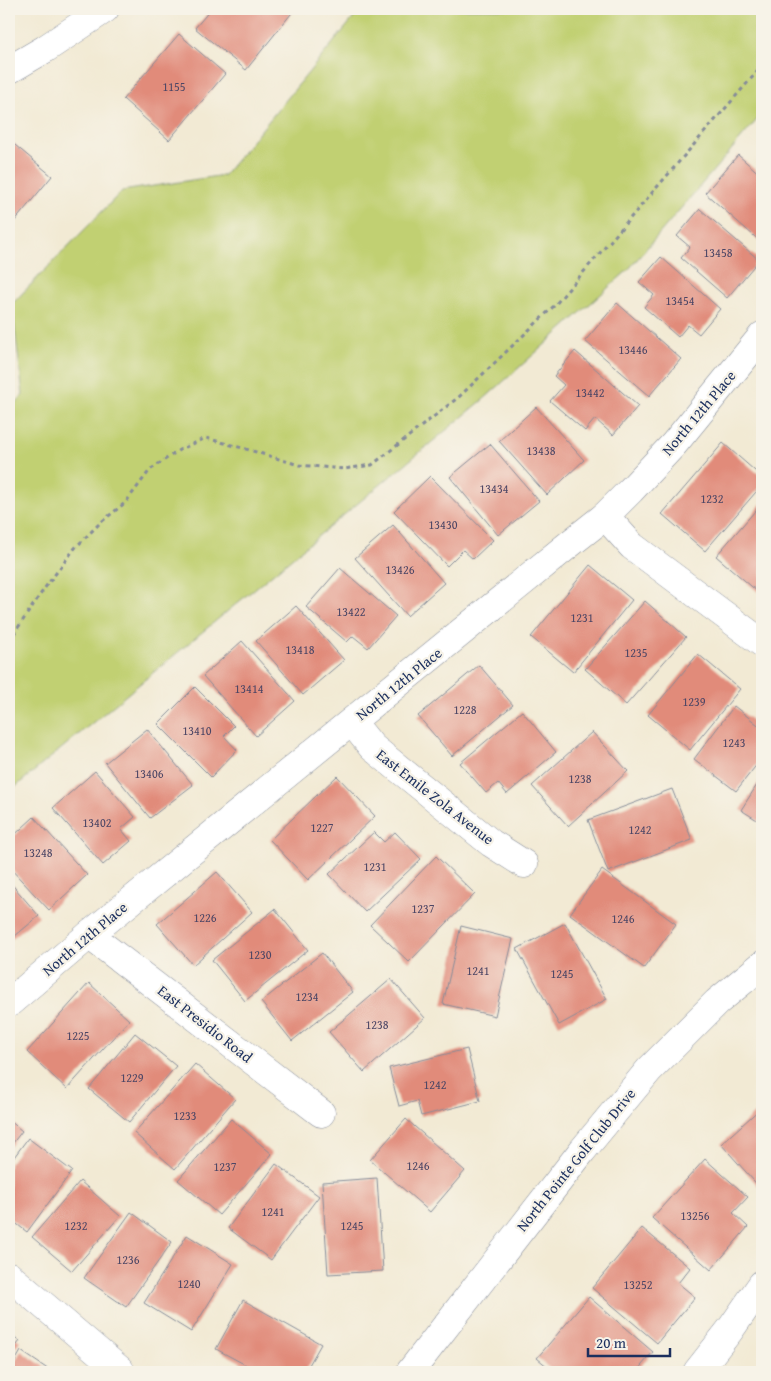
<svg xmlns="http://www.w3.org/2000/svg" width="771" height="1381" font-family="'Gentium Book Plus',serif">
  <rect width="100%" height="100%" fill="#f7f3e8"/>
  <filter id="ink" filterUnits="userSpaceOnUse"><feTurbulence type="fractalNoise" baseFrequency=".02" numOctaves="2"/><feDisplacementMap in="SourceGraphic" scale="10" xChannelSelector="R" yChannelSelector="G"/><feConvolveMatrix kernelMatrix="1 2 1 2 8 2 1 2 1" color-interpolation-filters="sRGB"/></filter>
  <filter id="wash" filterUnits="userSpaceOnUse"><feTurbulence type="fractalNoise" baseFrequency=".0096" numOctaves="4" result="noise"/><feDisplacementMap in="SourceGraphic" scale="20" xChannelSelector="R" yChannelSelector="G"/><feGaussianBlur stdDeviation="1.12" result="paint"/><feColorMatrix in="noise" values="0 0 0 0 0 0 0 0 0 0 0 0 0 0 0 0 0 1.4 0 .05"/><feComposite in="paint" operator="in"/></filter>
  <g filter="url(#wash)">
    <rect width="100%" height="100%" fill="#f2ead4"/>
    <polygon fill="#c1d072" stroke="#6e8068" points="361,9 762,9 762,114 628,270 484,399 9,792 9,411 23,395 12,304 122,191 224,175"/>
    <g id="blocks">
      <g fill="#e18b7a">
        <polygon points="211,9 295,9 246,70 195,28"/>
        <polygon points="179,34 225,74 169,140 123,99"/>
        <polygon points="9,140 52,176 9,228"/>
        <polygon points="738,155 762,176 762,243 705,193"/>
        <polygon points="700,209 759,260 727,298 681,258 690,247 677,236"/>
        <polygon points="661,257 720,309 699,334 688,325 678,337 644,307 654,295 639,282"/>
        <polygon points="617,303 681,359 649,396 585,341"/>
        <polygon points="575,351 638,406 613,435 595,419 585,431 550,401 564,385 554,376"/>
        <polygon points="536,407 584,460 547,495 499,441"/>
        <polygon points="723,443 762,477 762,485 705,551 662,514"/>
        <polygon points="490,444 539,501 498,535 450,477"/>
        <polygon points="430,476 493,540 473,559 463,550 447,566 394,511"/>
        <polygon points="762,503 762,587 758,592 716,556"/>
        <polygon points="393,525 444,583 407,616 355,558"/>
        <polygon points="590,565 632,600 573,672 531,637"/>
        <polygon points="340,568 396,616 368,648 353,636 347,642 306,607"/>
        <polygon points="645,601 686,637 626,705 585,669"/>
        <polygon points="296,606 344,660 303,695 256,641"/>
        <polygon points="242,641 295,701 256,736 203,676"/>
        <polygon points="698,654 740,689 690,750 648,715"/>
        <polygon points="479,665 513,705 452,756 418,716"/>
        <polygon points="195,687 234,726 224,736 237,750 211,777 158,724"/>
        <polygon points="734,706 762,728 762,758 736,791 694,759"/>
        <polygon points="522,711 556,752 507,794 498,783 486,793 460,763"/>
        <polygon points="147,729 193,785 150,818 105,763"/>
        <polygon points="592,732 628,771 568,826 532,786"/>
        <polygon points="95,771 135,817 121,829 131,841 103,865 53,808"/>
        <polygon points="337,776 375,816 308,880 270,840"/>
        <polygon points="762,777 762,823 741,810"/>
        <polygon points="672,789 692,840 608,872 588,820"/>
        <polygon points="34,817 87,875 49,910 9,867 9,840"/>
        <polygon points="374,832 384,842 395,832 421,859 365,912 329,874"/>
        <polygon points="436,856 475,894 409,962 370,925"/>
        <polygon points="602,870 676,924 644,968 570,914"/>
        <polygon points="217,872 252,912 193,965 157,924"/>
        <polygon points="9,881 39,916 9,941"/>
        <polygon points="275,909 308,950 245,1001 212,960"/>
        <polygon points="565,923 607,999 559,1025 517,949"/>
        <polygon points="461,926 513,939 495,1016 443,1004"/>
        <polygon points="322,953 353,992 292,1041 261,1002"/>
        <polygon points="391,979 425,1018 364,1072 329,1032"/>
        <polygon points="89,983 129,1020 67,1089 27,1052"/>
        <polygon points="135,1033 176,1066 129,1122 89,1089"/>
        <polygon points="467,1049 480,1101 421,1116 417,1101 399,1106 389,1068"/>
        <polygon points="195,1064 235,1099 175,1169 134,1133"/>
        <polygon points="762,1107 762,1190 721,1144"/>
        <polygon points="231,1119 272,1154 219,1215 178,1180"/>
        <polygon points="406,1119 465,1171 430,1212 370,1160"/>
        <polygon points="9,1120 22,1131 9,1148"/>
        <polygon points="28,1138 72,1171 27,1232 9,1218 9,1164"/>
        <polygon points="705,1159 748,1197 733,1213 748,1227 711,1270 652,1218"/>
        <polygon points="276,1164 319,1196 271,1260 228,1228"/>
        <polygon points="377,1178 383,1271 328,1274 322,1182"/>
        <polygon points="80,1181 120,1216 72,1271 32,1237"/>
        <polygon points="131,1212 172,1242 126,1307 84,1278"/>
        <polygon points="642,1228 690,1268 678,1283 695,1297 657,1343 592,1288"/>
        <polygon points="187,1235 233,1264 191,1332 144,1303"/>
        <polygon points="589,1297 653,1352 636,1372 554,1372 537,1358"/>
        <polygon points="243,1300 321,1344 305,1372 259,1372 216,1349"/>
        <polygon points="9,1333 20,1341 9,1355"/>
        <polygon points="21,1351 52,1372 9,1372"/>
      </g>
    </g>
  </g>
  <g filter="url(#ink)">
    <use href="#blocks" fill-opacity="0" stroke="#868c99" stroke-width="1"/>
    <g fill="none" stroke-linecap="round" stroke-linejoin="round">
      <g stroke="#868c99" stroke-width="29">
        <g id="minor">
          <polyline points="9,70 45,49 105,9"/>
          <polyline points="605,516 632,546 762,643"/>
          <polyline points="352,722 372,747 491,843 524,864"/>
          <polyline points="89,935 321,1113"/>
          <polyline points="9,1003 89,935 567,546 605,516 631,490 674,444 762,336"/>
          <polyline points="9,1276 120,1370"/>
          <polyline points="410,1372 582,1151 649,1070 717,1002 762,965"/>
          <polyline points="697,1372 730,1330 762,1284"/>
        </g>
      </g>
      <polyline stroke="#868c99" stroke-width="3" stroke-dasharray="4 4" stroke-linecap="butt" points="9,641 44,589 75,548 100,523 126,502 150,470 179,450 206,438 246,449 299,465 344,469 372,465 460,396 554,306 762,66"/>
      <use href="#minor" stroke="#fff" stroke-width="28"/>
    </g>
  </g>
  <g text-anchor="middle" stroke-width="4.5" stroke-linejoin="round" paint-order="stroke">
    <g font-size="12" fill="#4c4665">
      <text x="174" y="91">1155</text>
      <text x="718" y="257">13458</text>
      <text x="680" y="305">13454</text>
      <text x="633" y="354">13446</text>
      <text x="590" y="397">13442</text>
      <text x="541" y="455">13438</text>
      <text x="494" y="493">13434</text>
      <text x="712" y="503">1232</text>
      <text x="443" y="529">13430</text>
      <text x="400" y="574">13426</text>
      <text x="351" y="616">13422</text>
      <text x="582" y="622">1231</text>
      <text x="300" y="654">13418</text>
      <text x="636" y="657">1235</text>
      <text x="249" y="693">13414</text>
      <text x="694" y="706">1239</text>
      <text x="465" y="714">1228</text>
      <text x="197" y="735">13410</text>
      <text x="734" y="747">1243</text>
      <text x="149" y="778">13406</text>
      <text x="580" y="783">1238</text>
      <text x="97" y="827">13402</text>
      <text x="322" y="832">1227</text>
      <text x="640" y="834">1242</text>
      <text x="38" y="857">13248</text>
      <text x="375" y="871">1231</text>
      <text x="423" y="913">1237</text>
      <text x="205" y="922">1226</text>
      <text x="623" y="923">1246</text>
      <text x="260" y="959">1230</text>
      <text x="478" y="975">1241</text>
      <text x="562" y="978">1245</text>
      <text x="307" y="1001">1234</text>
      <text x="377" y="1029">1238</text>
      <text x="78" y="1040">1225</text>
      <text x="132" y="1082">1229</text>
      <text x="435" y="1089">1242</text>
      <text x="185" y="1120">1233</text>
      <text x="418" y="1170">1246</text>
      <text x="225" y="1171">1237</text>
      <text x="273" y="1216">1241</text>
      <text x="695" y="1220">13256</text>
      <text x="76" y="1230">1232</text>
      <text x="352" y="1230">1245</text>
      <text x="128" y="1264">1236</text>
      <text x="189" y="1288">1240</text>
      <text x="638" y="1289">13252</text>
    </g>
    <g font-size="15" fill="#1b2f5e" stroke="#f7f3e8">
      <text transform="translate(699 413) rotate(-50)" y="5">North 12th Place</text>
      <text transform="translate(399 684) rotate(-39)" y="5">North 12th Place</text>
      <text transform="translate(435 797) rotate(38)" y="5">East Emile Zola Avenue</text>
      <text transform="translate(85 939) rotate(-40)" y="5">North 12th Place</text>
      <text transform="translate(205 1024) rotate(38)" y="5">East Presidio Road</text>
      <text transform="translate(576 1160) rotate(-51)" y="5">North Pointe Golf Club Drive</text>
    </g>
  </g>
  <rect width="771" height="1381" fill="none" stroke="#f7f3e8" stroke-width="30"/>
  <path d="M588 1348v8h82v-8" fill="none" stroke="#1b2f5e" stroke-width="2.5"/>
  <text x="596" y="1348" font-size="15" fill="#1b2f5e" stroke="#f7f3e8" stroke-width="4" paint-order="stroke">20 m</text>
</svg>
